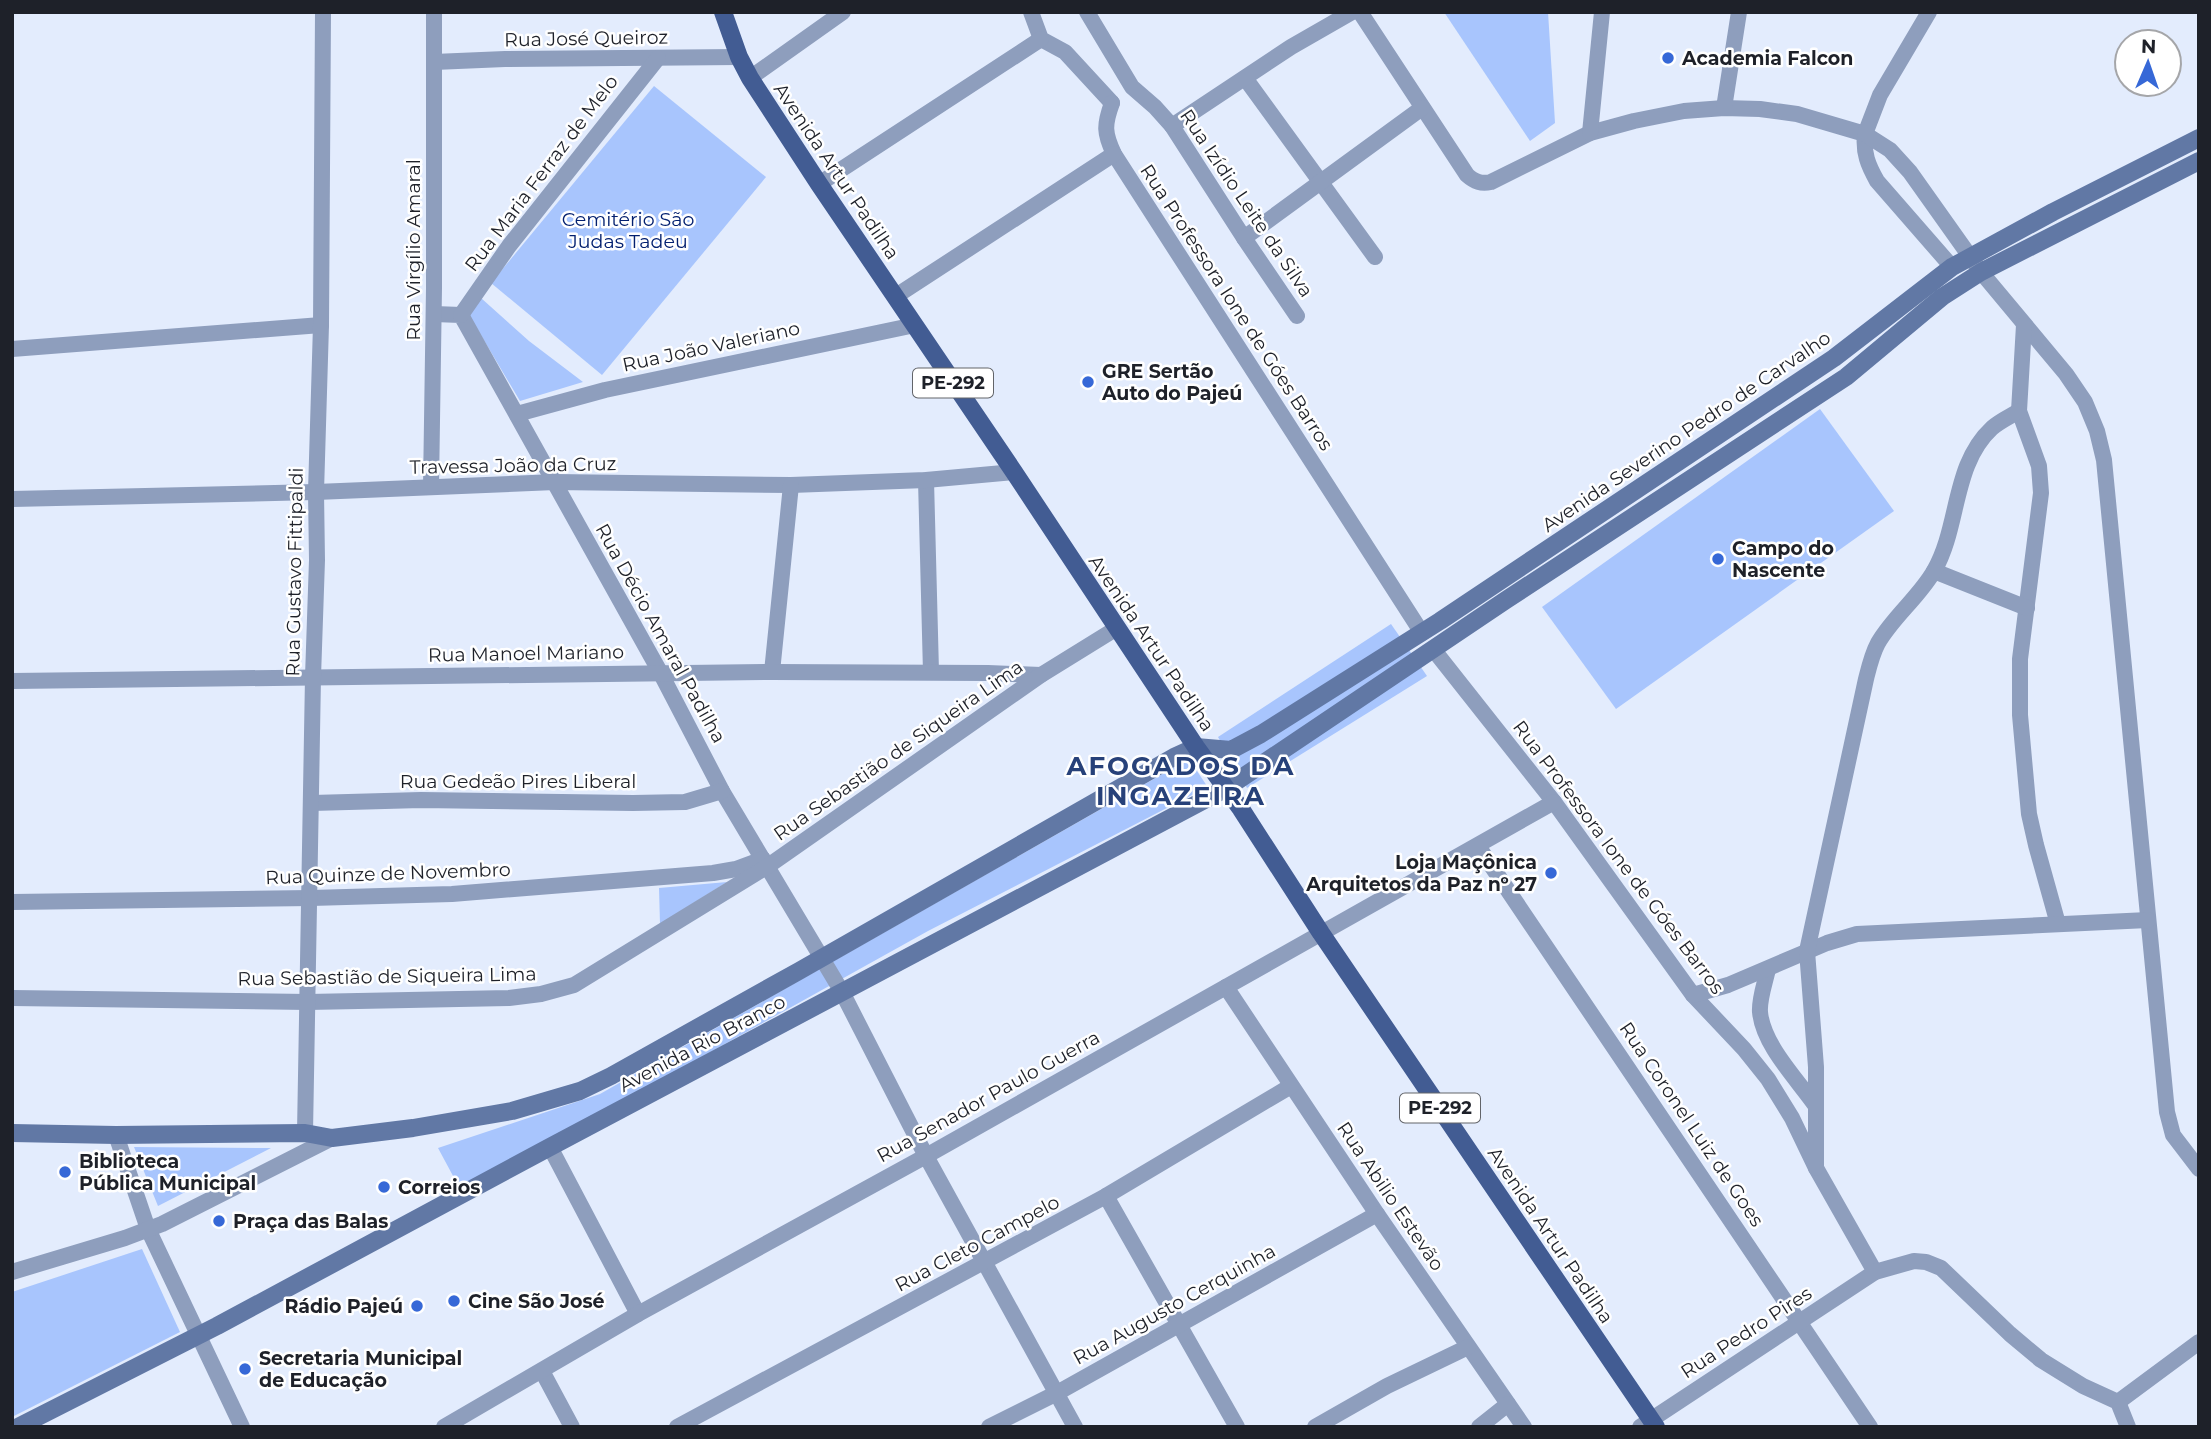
<svg xmlns="http://www.w3.org/2000/svg" width="2211" height="1439" font-family="Montserrat,sans-serif">
  <rect width="100%" height="100%" fill="#e3ecfd"/>
  <g fill="#a8c5fd">
    <polygon points="1444,12 1548,12 1555,123 1530,141"/>
    <polygon points="654,86 766,177 602,375 491,283"/>
    <polygon points="481,298 529,341 583,382 520,401 469,315"/>
    <polygon points="1820,409 1894,511 1616,709 1542,607"/>
    <polygon points="1391,624 1427,676 1247,788 1218,737"/>
    <polygon points="1189,759 1207,786 1194,794 928,931 608,1109 459,1187 438,1148 600,1094"/>
    <polygon points="727,882 660,924 659,888"/>
    <polygon points="134,1147 271,1148 158,1206"/>
    <polygon points="142,1249 180,1332 12,1417 12,1292"/>
  </g>
  <g fill="none" stroke-linecap="round" stroke-linejoin="round">
    <g stroke="#8e9ebd" stroke-width="16">
      <polyline points="1031,12 1041,39 1065,52 1112,103"/>
      <polyline points="1087,12 1132,87 1155,107 1172,126 1244,238 1297,316"/>
      <path d="M1360,12L1467,175C1475,182 1481,184 1491,182L1590,133L1634,121L1684,111L1724,108L1760,109L1797,114L1865,134C1863,153 1868,165 1877,181L1952,267"/>
      <polyline points="1929,12 1880,95 1865,134 1890,150 1910,172 1981,272 2066,374 2085,402 2097,431 2104,460 2167,1112 2173,1135 2199,1169"/>
      <polyline points="434,62 505,59 739,57"/>
      <polyline points="750,78 843,12"/>
      <polyline points="1245,78 1375,257"/>
      <path d="M1112,103C1104,125 1104,133 1114,154L1422,633"/>
      <polyline points="1724,108 1739,12"/>
      <polyline points="1172,126 1291,47 1352,12"/>
      <polyline points="1590,133 1602,12"/>
      <polyline points="819,184 1041,39"/>
      <polyline points="1244,238 1422,108"/>
      <polyline points="896,296 1114,154"/>
      <polyline points="434,314 461,315 660,672 722,791 842,992 926,1156 1075,1427"/>
      <polyline points="461,315 509,246 658,58"/>
      <polyline points="2024,325 2019,411 2039,466 2041,493 2020,659 2020,715 2029,814 2036,845 2058,924"/>
      <polyline points="12,349 321,325"/>
      <polyline points="517,414 605,390 915,325"/>
      <polyline points="926,480 931,672"/>
      <polyline points="431,487 434,288 434,12"/>
      <polyline points="12,499 316,492 555,482 791,485 926,480 1014,472"/>
      <polyline points="1934,571 2027,608"/>
      <polyline points="1433,649 1554,802 1693,995 1744,1049 1768,1079 1792,1118 1816,1168 1875,1272"/>
      <polyline points="772,672 791,485"/>
      <polyline points="12,681 772,672 988,673 1041,675"/>
      <polyline points="312,803 421,800 633,803 685,802 722,791"/>
      <polyline points="1478,846 1870,1427"/>
      <polyline points="12,902 311,898 452,894 713,873 736,869 763,859"/>
      <path d="M1768,969C1765,983 1759,999 1760,1012C1763,1045 1797,1079 1815,1105"/>
      <polyline points="1226,987 1377,1214 1524,1427"/>
      <polyline points="1693,995 1728,985 1827,943 1857,934 2148,920"/>
      <polyline points="12,998 308,1002 509,998 541,994 574,985 768,866 1041,675 1117,628"/>
      <polyline points="305,1133 313,677 317,560 316,492 321,325 323,12"/>
      <polyline points="116,1135 148,1229 242,1427"/>
      <polyline points="550,1147 638,1314"/>
      <path d="M1816,1168V1067L1807,951L1866,679C1869,667 1872,654 1878,643C1893,617 1919,597 1934,571C1960,526 1952,465 1992,428C2000,421 2011,416 2019,411"/>
      <polyline points="1106,1196 1237,1427"/>
      <polyline points="12,1272 125,1238 162,1224 332,1138"/>
      <polyline points="542,1371 572,1427"/>
      <polyline points="2118,1402 2199,1342"/>
      <polyline points="444,1427 638,1314 926,1156 1554,802"/>
      <polyline points="677,1427 1106,1196 1291,1086"/>
      <polyline points="989,1427 1057,1393 1377,1214"/>
      <polyline points="1315,1427 1387,1386 1468,1347"/>
      <polyline points="1479,1427 1508,1404"/>
      <polyline points="1640,1427 1875,1272 1914,1261 1926,1262 1941,1268 2010,1334 2041,1360 2083,1386 2118,1402 2128,1427"/>
    </g>
    <g stroke="#6178a5" stroke-width="18">
      <polyline points="12,1133 116,1135 305,1133 332,1138 413,1128 512,1111 580,1091 611,1076 799,971 1174,757 1196,747 1231,750 1261,734 1440,621 1834,358 1952,267 2053,212 2199,138"/>
      <polyline points="18,1427 217,1326 550,1147 1225,789 1506,600 1846,377 1942,297 1981,272 2199,161"/>
    </g>
    <polyline stroke="#425c93" stroke-width="18" points="723,12 739,57 750,78 819,184 1014,472 1196,747 1241,809 1321,933 1656,1427"/>
  </g>
  <g fill="#3668d7" stroke="#fff" stroke-width="2.5">
    <circle cx="1668" cy="58" r="7"/>
    <circle cx="1088" cy="382" r="7"/>
    <circle cx="1718" cy="559" r="7"/>
    <circle cx="1551" cy="873" r="7"/>
    <circle cx="65" cy="1172" r="7"/>
    <circle cx="384" cy="1187" r="7"/>
    <circle cx="219" cy="1221" r="7"/>
    <circle cx="454" cy="1301" r="7"/>
    <circle cx="417" cy="1306" r="7"/>
    <circle cx="245" cy="1369" r="7"/>
  </g>
  <g text-anchor="middle" stroke-width="5" stroke-linejoin="round" paint-order="stroke">
    <g fill="#fff" stroke="#626469" stroke-width="2">
      <rect x="913" y="368.5" width="80" height="29" rx="5"/>
      <rect x="1400" y="1093.5" width="80" height="29" rx="5"/>
    </g>
    <g font-size="18" font-weight="bold" fill="#1e2129">
      <text x="953" y="389">PE-292</text>
      <text x="1440" y="1114">PE-292</text>
    </g>
    <g font-size="19" fill="#1e2129" stroke="#fff">
      <text transform="translate(586 38) rotate(-1)" y="7">Rua José Queiroz</text>
      <text transform="translate(837 171) rotate(56)" y="7">Avenida Artur Padilha</text>
      <text transform="translate(541 173) rotate(-53)" y="7">Rua Maria Ferraz de Melo</text>
      <text transform="translate(1247 203) rotate(56)" y="7">Rua Izídio Leite da Silva</text>
      <text transform="translate(413 250) rotate(-90)" y="7">Rua Virgílio Amaral</text>
      <text transform="translate(1237 307) rotate(57)" y="7">Rua Professora Ione de Góes Barros</text>
      <text transform="translate(711 346) rotate(-12)" y="7">Rua João Valeriano</text>
      <text transform="translate(1686 431) rotate(-34)" y="7">Avenida Severino Pedro de Carvalho</text>
      <text transform="translate(513 465) rotate(-1)" y="7">Travessa João da Cruz</text>
      <text transform="translate(294 572) rotate(-89)" y="7">Rua Gustavo Fittipaldi</text>
      <text transform="translate(661 633) rotate(61)" y="7">Rua Décio Amaral Padilha</text>
      <text transform="translate(1152 643) rotate(56)" y="7">Avenida Artur Padilha</text>
      <text transform="translate(526 653) rotate(-1)" y="7">Rua Manoel Mariano</text>
      <text transform="translate(898 750) rotate(-35)" y="7">Rua Sebastião de Siqueira Lima</text>
      <text x="518" y="788">Rua Gedeão Pires Liberal</text>
      <text transform="translate(1619 857) rotate(53)" y="7">Rua Professora Ione de Góes Barros</text>
      <text transform="translate(388 873) rotate(-2)" y="7">Rua Quinze de Novembro</text>
      <text transform="translate(387 976) rotate(-1)" y="7">Rua Sebastião de Siqueira Lima</text>
      <text transform="translate(702 1043) rotate(-28)" y="7">Avenida Rio Branco</text>
      <text transform="translate(988 1096) rotate(-29)" y="7">Rua Senador Paulo Guerra</text>
      <text transform="translate(1692 1124) rotate(56)" y="7">Rua Coronel Luiz de Goes</text>
      <text transform="translate(1391 1196) rotate(56)" y="7">Rua Abilio Estevão</text>
      <text transform="translate(1551 1235) rotate(56)" y="7">Avenida Artur Padilha</text>
      <text transform="translate(977 1243) rotate(-28)" y="7">Rua Cleto Campelo</text>
      <text transform="translate(1174 1304) rotate(-29)" y="7">Rua Augusto Cerquinha</text>
      <text transform="translate(1746 1332) rotate(-33)" y="7">Rua Pedro Pires</text>
    </g>
    <g font-size="19" font-weight="bold" fill="#1e2129" stroke="#fff" text-anchor="start">
      <text x="1682" y="65">Academia Falcon</text>
      <text x="1102" y="378">GRE Sertão<tspan x="1102" dy="22">Auto do Pajeú</tspan></text>
      <text x="1732" y="555">Campo do<tspan x="1732" dy="22">Nascente</tspan></text>
      <text x="1537" y="869" text-anchor="end">Loja Maçônica<tspan x="1537" dy="22">Arquitetos da Paz nº 27</tspan></text>
      <text x="79" y="1168">Biblioteca<tspan x="79" dy="22">Pública Municipal</tspan></text>
      <text x="398" y="1194">Correios</text>
      <text x="233" y="1228">Praça das Balas</text>
      <text x="468" y="1308">Cine São José</text>
      <text x="403" y="1313" text-anchor="end">Rádio Pajeú</text>
      <text x="259" y="1365">Secretaria Municipal<tspan x="259" dy="22">de Educação</tspan></text>
    </g>
    <g font-size="19" fill="#032070" stroke="#fff">
      <text x="628" y="226">Cemitério São<tspan x="628" dy="22">Judas Tadeu</tspan></text>
    </g>
    <g font-size="26" font-weight="bold" letter-spacing="2" fill="#274179" stroke="#fff">
      <text x="1181" y="775">AFOGADOS DA<tspan x="1181" dy="30">INGAZEIRA</tspan></text>
    </g>
  </g>
  <rect width="2211" height="1439" fill="none" stroke="#1e2129" stroke-width="28"/>
  <g transform="translate(2148 63) rotate(2)"><circle r="33" fill="#ffffff" stroke="#a5a6a9" stroke-width="2"/>
  <path d="M0-5L12 26L0 18L-12 26Z" fill="#3668d7"/>
  <text y="-10" font-size="19" font-weight="bold" text-anchor="middle" fill="#1e2129">N</text>
  </g>
</svg>
